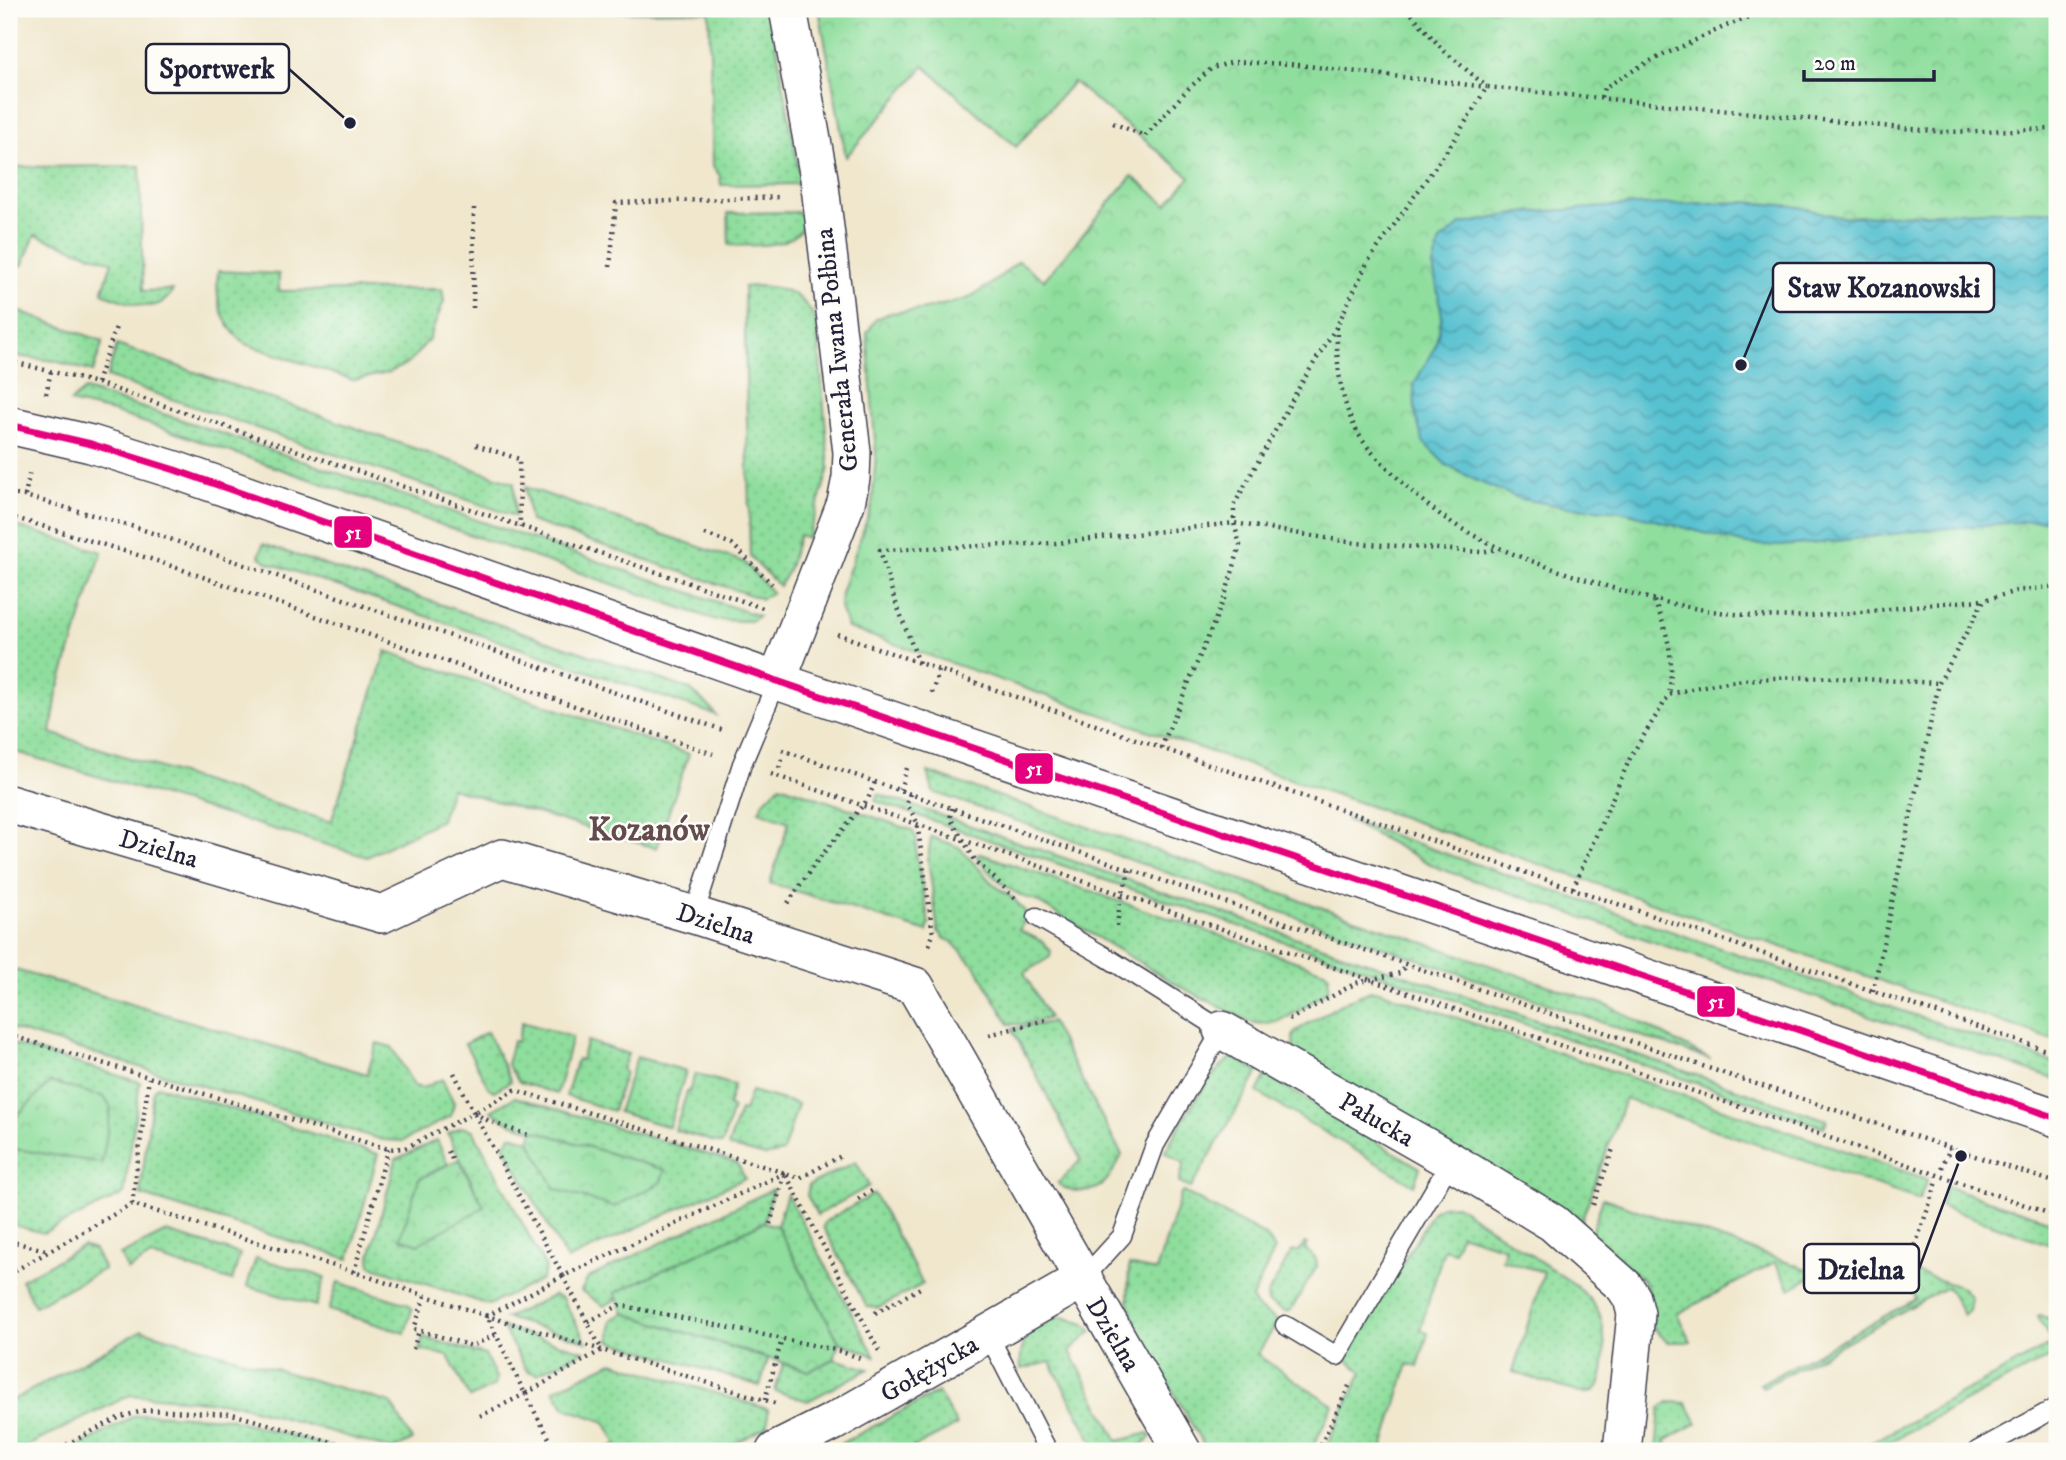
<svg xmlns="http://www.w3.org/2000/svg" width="2066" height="1460" font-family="'IM FELL DW Pica',serif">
  <defs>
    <pattern id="grass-dots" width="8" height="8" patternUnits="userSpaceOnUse" patternTransform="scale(1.75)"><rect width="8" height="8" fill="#8fde9d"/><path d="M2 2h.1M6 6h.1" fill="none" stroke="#7bbe88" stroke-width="1.8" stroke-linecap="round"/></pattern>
    <pattern id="park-crowns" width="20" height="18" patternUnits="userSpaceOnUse" patternTransform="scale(1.75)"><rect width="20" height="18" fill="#8fde9d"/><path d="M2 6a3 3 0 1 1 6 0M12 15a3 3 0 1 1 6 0" fill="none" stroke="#7bbe88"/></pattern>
    <pattern id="water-waves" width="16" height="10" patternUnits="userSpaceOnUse" patternTransform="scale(1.75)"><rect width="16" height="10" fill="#56c1d0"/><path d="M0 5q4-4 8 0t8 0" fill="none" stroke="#479caa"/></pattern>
  </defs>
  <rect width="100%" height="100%" fill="#fdfcf7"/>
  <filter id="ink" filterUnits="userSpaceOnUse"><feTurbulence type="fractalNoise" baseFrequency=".0143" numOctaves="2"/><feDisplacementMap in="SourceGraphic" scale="14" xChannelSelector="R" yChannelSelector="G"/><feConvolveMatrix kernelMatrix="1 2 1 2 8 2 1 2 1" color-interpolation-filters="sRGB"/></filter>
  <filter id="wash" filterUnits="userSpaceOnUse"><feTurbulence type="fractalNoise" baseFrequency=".00686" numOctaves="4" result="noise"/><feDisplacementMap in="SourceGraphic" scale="28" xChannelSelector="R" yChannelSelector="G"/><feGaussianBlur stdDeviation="1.57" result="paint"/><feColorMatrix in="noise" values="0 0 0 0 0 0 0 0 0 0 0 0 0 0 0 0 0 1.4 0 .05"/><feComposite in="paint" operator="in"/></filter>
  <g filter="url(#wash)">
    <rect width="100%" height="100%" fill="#f0e7cd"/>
    <g fill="url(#grass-dots)" stroke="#58806c" stroke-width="2">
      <polygon points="526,9 770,9 801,184 721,185 720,176 713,166 709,11 543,13"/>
      <path d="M140,166L143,291L173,290C158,319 125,301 102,293L112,262L35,235L22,266L9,261V167Z"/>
      <path d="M805,212C807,250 754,246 729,245L728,213Z"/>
      <path d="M218,271L279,274V291L442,289L444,301L429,339L410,362L388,373L353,380L245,344C221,324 215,301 218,271Z"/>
      <path d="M755,286C787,287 803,293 817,323L829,468L808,538L799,535L788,571L779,586L750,557L744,287Z"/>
      <polygon points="9,308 103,341 93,372 55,361 9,355"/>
      <polygon points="117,345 514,483 515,516 107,377"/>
      <polygon points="85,390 179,419 759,616 750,621 716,620 176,433 113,412 70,402"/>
      <polygon points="525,487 744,562 772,592 762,599 530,521"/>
      <polygon points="9,524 102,552 57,693 51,733 331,822 386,651 689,754 656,848 451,788 441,820 367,857 9,750"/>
      <polygon points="263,544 689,689 708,705 716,715 267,562 259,556"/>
      <polygon points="928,772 1611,1007 1711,1060 933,792"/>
      <polygon points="780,785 912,830 917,839 916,852 929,924 927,932 770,883 789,822 759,811 764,801"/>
      <polygon points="878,794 1827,1120 1824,1127 875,801"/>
      <polygon points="1345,819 2057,1064 2057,1080 1438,868"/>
      <polygon points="931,837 959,847 993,884 1014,899 1028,915 1019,930 1042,941 1051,951 1050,957 1024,973 1049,1018 1024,1024 1009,1024 976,967 951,941 945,939 938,931 928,858"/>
      <path d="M978,853L1324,971L1329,975L1328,990C1305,1006 1277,1032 1248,1021L1181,987L1034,900C1011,894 991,877 977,857Z"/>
      <polygon points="9,968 367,1074 377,1043 392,1047 414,1086 423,1088 442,1079 454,1103 451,1116 403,1141 383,1140 9,1028"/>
      <polygon points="1371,991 1379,991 1927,1179 1919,1200 1625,1099 1579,1228 1294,1053 1293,1037 1296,1031 1346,1001"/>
      <polygon points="522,1022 572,1037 557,1094 519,1082 507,1064 513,1041 517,1042"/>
      <path d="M1051,1022L1122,1155C1112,1174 1104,1193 1079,1191C1070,1191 1064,1189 1058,1183L1081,1160L1012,1029Z"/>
      <polygon points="487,1032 511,1081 494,1091 489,1088 465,1044"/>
      <polygon points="587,1041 628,1054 622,1070 625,1072 613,1111 566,1096 577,1059 581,1060"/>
      <polygon points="9,1043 140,1082 124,1194 43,1233 9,1224"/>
      <polygon points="637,1057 686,1071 669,1127 618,1112"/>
      <path d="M1233,1058L1259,1071L1191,1188L1179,1183L1184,1163L1165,1152C1176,1132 1213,1064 1233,1058Z"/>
      <polygon points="695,1074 734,1085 728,1106 733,1108 722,1144 675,1130 687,1092 689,1092"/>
      <polygon points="1266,1075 1420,1168 1414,1185 1257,1092"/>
      <polygon points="158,1086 378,1154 349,1259 140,1195 153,1091"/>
      <polygon points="751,1091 798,1104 783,1152 765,1156 728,1146 740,1110 744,1111"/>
      <polygon points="515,1097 737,1163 745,1178 567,1260 504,1146 511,1135 530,1141 555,1189 664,1170 510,1123 491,1111"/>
      <polygon points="461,1127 473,1130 546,1268 541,1280 489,1305 371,1266 370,1257 396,1159 437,1140 448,1164 419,1179 484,1207 448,1134"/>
      <polygon points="856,1162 869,1186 817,1215 807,1195 809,1185"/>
      <polygon points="1946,1186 2057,1223 2057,1247 1940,1206"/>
      <polygon points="773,1189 764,1222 615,1293 617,1299 604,1306 581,1291 588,1278"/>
      <polygon points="1184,1192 1266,1236 1275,1249 1252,1298 1255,1306 1278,1321 1257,1355 1333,1405 1311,1451 1207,1451 1135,1325 1128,1300 1129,1265 1156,1271 1181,1194"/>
      <polygon points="787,1194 875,1356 839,1342 777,1226"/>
      <polygon points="874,1194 923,1284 878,1308 867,1307 823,1227 826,1221"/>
      <polygon points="1603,1198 1818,1273 1790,1289 1775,1262 1677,1314 1691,1342 1667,1342 1653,1327 1646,1286 1643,1280 1590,1236"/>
      <path d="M1456,1205L1577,1286C1585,1294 1593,1302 1598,1312C1606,1327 1608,1376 1596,1389C1592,1393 1586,1393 1580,1393L1513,1372L1544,1272L1502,1260L1505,1248L1460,1234L1454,1252L1444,1249L1420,1330L1428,1333L1418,1367L1408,1364L1382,1451H1324L1362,1372L1346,1359L1433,1211L1441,1206Z"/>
      <polygon points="166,1232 240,1254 232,1281 151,1256 128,1270 120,1255"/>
      <polygon points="1305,1243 1307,1244 1305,1249 1316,1259 1317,1266 1291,1310 1285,1312 1268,1302 1267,1296 1290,1254 1293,1251 1299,1251"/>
      <polygon points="83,1246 94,1250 104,1269 35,1306 21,1280"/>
      <polygon points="256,1258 325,1277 316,1306 247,1286"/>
      <polygon points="1904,1268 1963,1288 1971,1297 1969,1311 1964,1315 1947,1287 1763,1387 1760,1384 1916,1299 1901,1270"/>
      <polygon points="338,1282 408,1304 412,1309 405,1333 329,1310"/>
      <polygon points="554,1295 562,1298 586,1341 506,1318"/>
      <polygon points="624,1313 768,1359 760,1386 610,1341 611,1320"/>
      <polygon points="2040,1315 2057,1322 2057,1366 2051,1356 1885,1444 1888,1451 1871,1451 1867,1445 2052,1344 2038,1316"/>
      <path d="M1063,1317L1084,1324L1092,1331L1070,1351L1118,1441L1149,1433L1151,1437L1134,1451H1098L1050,1362L1021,1369C1018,1339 1034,1319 1063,1317Z"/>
      <polygon points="502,1327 584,1351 537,1374 527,1371"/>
      <polygon points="142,1330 391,1403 412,1440 393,1450 233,1403 130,1395 17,1451 9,1451 9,1402"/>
      <polygon points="423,1337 485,1355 496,1378 494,1386 470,1398 448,1356 420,1350"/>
      <polygon points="834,1359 869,1369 808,1401 775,1391 783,1364 809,1371"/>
      <polygon points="612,1362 768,1409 768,1426 721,1451 628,1451 626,1448 619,1451 601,1451 617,1444 605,1422 565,1408 554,1390"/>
      <polygon points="938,1392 957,1425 907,1451 827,1451"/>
      <polygon points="1669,1402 1686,1403 1697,1423 1665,1441 1670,1451 1656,1451 1660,1408"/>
      <polygon points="147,1414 228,1418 345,1451 71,1451 134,1416"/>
    </g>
    <g fill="url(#park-crowns)" stroke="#58806c" stroke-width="2">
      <polygon points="819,9 2057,9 2057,1041 848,628 840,608 841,593 872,505 876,454 867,333 876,319 890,313 921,310 967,299 991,284 1019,261 1044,280 1132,176 1167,205 1190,177 1073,82 1016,147 924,66 846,157"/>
      <polygon points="50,1082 104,1097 111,1108 102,1163 9,1148 13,1120"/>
      <polygon points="533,1130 665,1170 660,1183 614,1207 555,1189 530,1141"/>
      <polygon points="459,1159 484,1207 419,1244 400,1238 419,1179"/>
      <polygon points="764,1222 777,1226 839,1342 834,1359 809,1371 624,1313 615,1293"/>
    </g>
    <polygon fill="url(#water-waves)" stroke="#3c7286" stroke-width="2" points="1745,202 1794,206 1841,217 1982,211 2057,211 2057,519 1926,530 1821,543 1779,546 1746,544 1621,511 1566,507 1521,499 1477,481 1446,465 1423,442 1415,413 1414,384 1435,347 1442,316 1433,266 1440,241 1462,224 1521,213 1634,205"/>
  </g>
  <g filter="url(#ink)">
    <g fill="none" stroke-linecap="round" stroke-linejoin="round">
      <g stroke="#414051" stroke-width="21">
        <g id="service">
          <polyline points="694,915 742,764 777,681"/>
          <polyline points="1037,917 1106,957 1222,1030 1155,1145 1122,1236 1082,1280"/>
          <polyline points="1285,1325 1337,1356 1451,1161"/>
          <polyline points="988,1334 1048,1451"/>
          <polyline points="1977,1451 2057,1407"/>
        </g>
      </g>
      <g stroke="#414051" stroke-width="40">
        <g id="minor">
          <polyline points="9,425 91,444 175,470 777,681 2057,1118"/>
          <polyline points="777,681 846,503 851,478 852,452 819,178 788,9"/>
          <polyline points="9,804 382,914 502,858 694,915 915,986 1182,1451"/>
          <polyline points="1222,1030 1451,1161 1553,1223 1624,1286 1632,1298 1636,1314 1622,1451"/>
          <polyline points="775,1451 835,1421 1082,1280"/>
        </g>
      </g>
      <g stroke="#414051" stroke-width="4.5" stroke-dasharray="2 5" stroke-linecap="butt">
        <polyline points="1407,9 1443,50 1486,86"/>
        <polyline points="1601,97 1604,88 1646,63 1726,26 1771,9"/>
        <polyline points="1113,123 1145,136 1188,89 1212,68 1233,62 1290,64 1487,87"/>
        <polyline points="610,267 616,203 781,197"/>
        <polyline points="473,308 474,205"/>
        <path d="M1337,327C1336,363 1340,403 1359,435C1367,448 1379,460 1390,470C1406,487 1423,502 1442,516C1479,542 1523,559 1566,573C1625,593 1684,610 1746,615C1825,622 1905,604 1984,600"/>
        <polyline points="9,361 97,383 763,608"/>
        <polyline points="97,383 117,324"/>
        <polyline points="46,394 51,371"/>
        <polyline points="476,445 519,459 520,527"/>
        <polyline points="9,494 25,496 138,528 723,730"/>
        <polyline points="25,496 30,470"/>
        <polyline points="9,516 154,560 713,754"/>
        <polyline points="705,534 732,544 772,584"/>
        <path d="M1654,601C1669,634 1674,659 1669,695"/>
        <polyline points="837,634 1161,748 2057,1054"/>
        <polyline points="919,663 893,595 880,550 1056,543 1234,523 1356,543 1481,552 1499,549"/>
        <polyline points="932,693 939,670"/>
        <polyline points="1161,748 1224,599 1233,570 1240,545 1234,523 1234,505 1301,384 1337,326 1367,263 1455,139 1487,87 1943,132 2057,129"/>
        <polyline points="782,750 1726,1074 2057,1183"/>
        <polyline points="779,768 783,755"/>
        <polyline points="771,774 2057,1216"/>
        <polyline points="900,790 907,768"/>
        <polyline points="910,794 907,804 917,822 933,934 928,949"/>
        <polyline points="952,808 950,818 975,860 1015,898"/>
        <path d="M1573,888L1631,756L1669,695C1755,668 1850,679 1939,683"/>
        <polyline points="788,903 817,861 868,799 875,782"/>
        <polyline points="1117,926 1120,902 1130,869"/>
        <polyline points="1873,991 1939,683 1984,600 2017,591 2057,586"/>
        <polyline points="1289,1020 1356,983 1400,973 1407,964"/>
        <polyline points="9,1035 388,1149 405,1148 474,1113 491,1122 531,1136"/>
        <polyline points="989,1035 1049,1019"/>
        <polyline points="454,1073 474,1113"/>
        <polyline points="448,1151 453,1161"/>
        <polyline points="1942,1168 1950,1148"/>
        <polyline points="785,1173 563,1276 474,1113 515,1090 785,1173 879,1351"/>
        <polyline points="858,1199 872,1191"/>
        <polyline points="132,1204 149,1078"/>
        <polyline points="1593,1205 1614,1146"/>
        <polyline points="770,1224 785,1173 800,1178 841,1156"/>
        <polyline points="9,1241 49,1251"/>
        <polyline points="1913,1252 1937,1182"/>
        <polyline points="354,1272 388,1149"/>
        <polyline points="9,1274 132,1204 354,1272 487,1316 525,1394 602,1350 777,1404"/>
        <polygon points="563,1276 602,1350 487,1316"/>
        <polyline points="425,1296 414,1329 472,1346 495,1335"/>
        <polyline points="875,1313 924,1286"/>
        <polyline points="588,1322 620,1305 836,1350 863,1359"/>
        <polyline points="413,1349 419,1331"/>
        <polyline points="765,1400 782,1339"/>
        <polyline points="480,1416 525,1394 556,1451"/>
        <polyline points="54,1451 120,1417 147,1410 232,1414 364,1451"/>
        <polyline points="415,1451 418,1450"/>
        <polyline points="727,1451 736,1446"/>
        <polyline points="1318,1451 1350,1384"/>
      </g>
      <use href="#service" stroke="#fff" stroke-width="18"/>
      <use href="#minor" stroke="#fff" stroke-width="37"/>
      <g stroke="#fdfcf7" stroke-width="12">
        <polyline id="bus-1" points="9,425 91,444 175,470 777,681 2057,1118"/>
      </g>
      <use href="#bus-1" stroke="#e5007d" stroke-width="7"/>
    </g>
  </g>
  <g text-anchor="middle" stroke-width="5" stroke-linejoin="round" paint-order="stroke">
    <g font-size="26" fill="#22223b" stroke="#fdfcf7">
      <text transform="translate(836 350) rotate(-96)" y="9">Generała Iwana Połbina</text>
      <text transform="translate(159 848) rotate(16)" y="9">Dzielna</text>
      <text transform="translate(716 923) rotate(18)" y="9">Dzielna</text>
      <text transform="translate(1377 1119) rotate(30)" y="9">Pałucka</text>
      <text transform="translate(1114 1334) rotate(59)" y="9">Dzielna</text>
      <text transform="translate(929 1368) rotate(-30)" y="9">Gołężycka</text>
    </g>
    <g font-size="33" font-weight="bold" fill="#634b4e" stroke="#fdfcf7">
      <text x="649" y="840">Kozanów</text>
    </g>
  </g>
  <path fill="none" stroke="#22223b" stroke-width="2.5" d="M350 123L289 69M1741 365L1773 287M1961 1156L1919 1269"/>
  <g fill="#22223b" stroke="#fdfcf7" stroke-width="2.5">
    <circle cx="350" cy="123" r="7"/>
    <circle cx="1741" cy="365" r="7"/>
    <circle cx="1961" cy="1156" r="7"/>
  </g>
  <g fill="#fdfcf7" stroke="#22223b" stroke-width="2.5">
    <rect x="146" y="44" width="143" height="49" rx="7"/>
    <rect x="1773" y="263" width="221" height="49" rx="7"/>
    <rect x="1804" y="1244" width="115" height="49" rx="7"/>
  </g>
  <g font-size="28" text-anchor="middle" font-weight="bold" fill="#22223b">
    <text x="217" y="78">Sportwerk</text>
    <text x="1884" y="297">Staw Kozanowski</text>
    <text x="1861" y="1279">Dzielna</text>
  </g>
  <g stroke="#fdfcf7" stroke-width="2.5">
    <rect x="333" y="515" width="40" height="34" rx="7" fill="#e5007d"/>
    <rect x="1014" y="752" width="40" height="33" rx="7" fill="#e5007d"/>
    <rect x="1696" y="985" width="40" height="33" rx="7" fill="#e5007d"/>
  </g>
  <g font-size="19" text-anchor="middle" font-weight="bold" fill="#fff">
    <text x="353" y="539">51</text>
    <text x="1034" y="775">51</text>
    <text x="1716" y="1008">51</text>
  </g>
  <rect width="2066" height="1460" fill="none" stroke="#fdfcf7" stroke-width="35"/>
  <path d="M1804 70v10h130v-10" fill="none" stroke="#22223b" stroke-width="3.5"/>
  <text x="1814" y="70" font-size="21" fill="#22223b" stroke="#fdfcf7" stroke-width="5" paint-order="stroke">20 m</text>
</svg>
